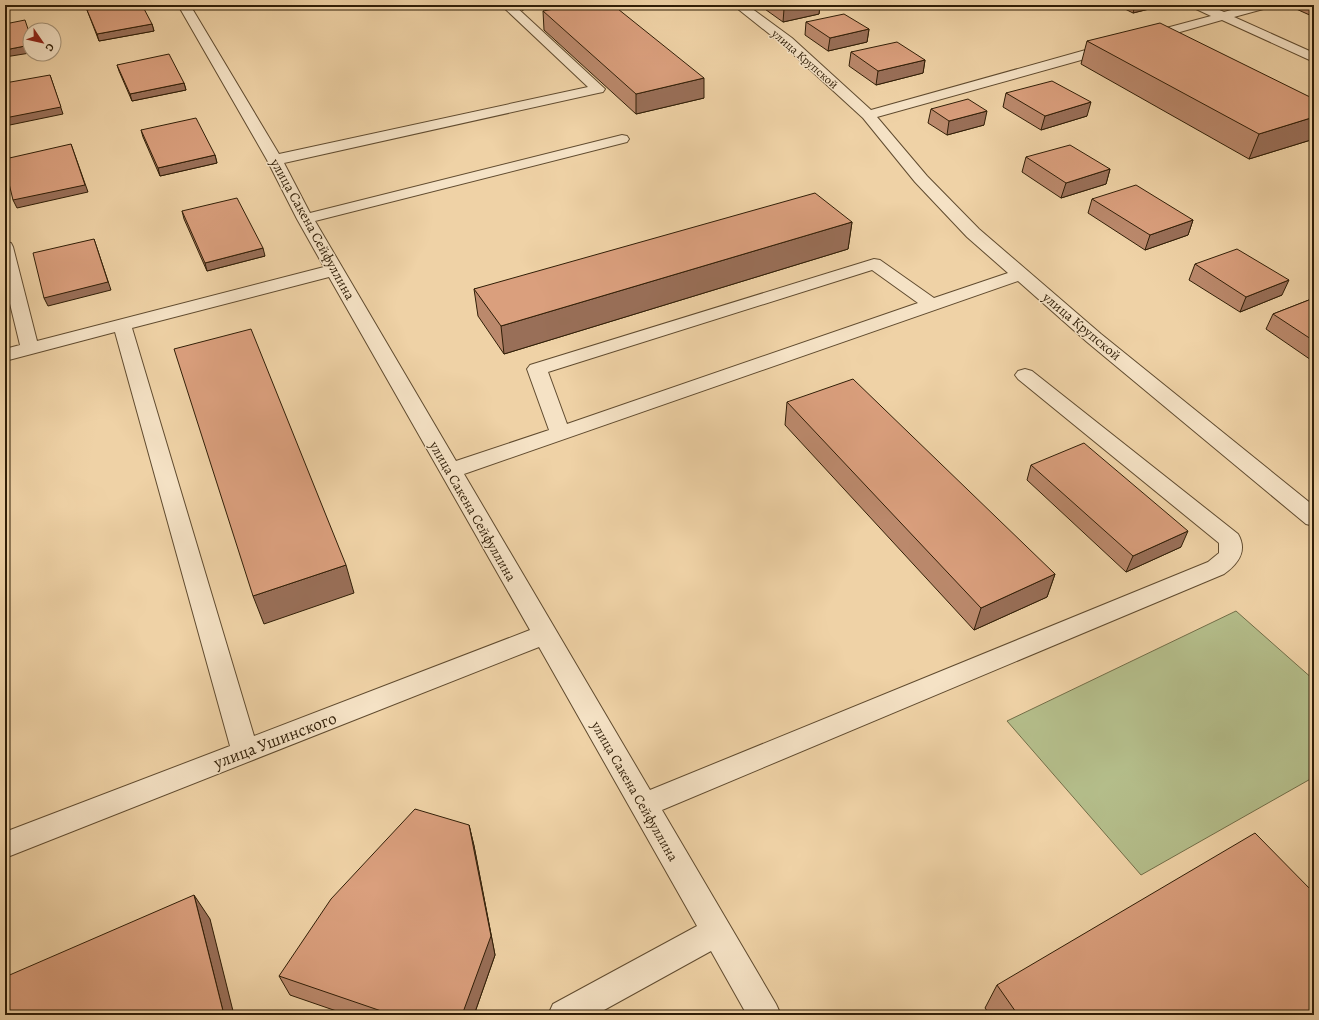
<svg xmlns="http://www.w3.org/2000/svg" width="1319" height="1020" font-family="Alegreya,serif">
  <rect width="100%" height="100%" fill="#efd2a6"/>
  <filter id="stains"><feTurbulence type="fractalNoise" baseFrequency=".005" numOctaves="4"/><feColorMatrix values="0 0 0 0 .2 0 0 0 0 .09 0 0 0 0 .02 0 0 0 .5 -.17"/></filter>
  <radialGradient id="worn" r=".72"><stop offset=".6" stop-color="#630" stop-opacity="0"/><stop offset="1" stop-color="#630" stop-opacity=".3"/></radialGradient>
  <polygon fill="#b4bd8a" stroke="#726e48" points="1236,611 1314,680 1314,777 1141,875 1007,721"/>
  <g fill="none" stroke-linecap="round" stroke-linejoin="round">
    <g stroke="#604b2f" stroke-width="2">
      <g id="minor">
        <path d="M178,5H190L279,154L588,87L501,5H514L605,89L603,92L598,93L284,163L310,213L622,135L627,136L629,139L627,142L315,221L456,461L549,430L527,369L530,365L874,259L880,260L934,298L1008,273L967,237L915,182L863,118L782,44L733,5H747L792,38L871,110L1107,44H1117L1119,47L1117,50L877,117L927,176L979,229L1101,334L1314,506V526L1306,524L1087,342L1018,281L464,474L650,790L1208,562L1219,553V543L1018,379L1015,375L1018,371L1025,369L1032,371L1238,534C1248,551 1238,564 1224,574L662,810L776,1004L781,1015H747L711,951L595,1015H548L553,1004L697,926L539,647L5,858V832L230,746L115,332L5,361V349L20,345L5,283V242L11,243L13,247L37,341L324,267L297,219L267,160ZM872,270L918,303L567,424L548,372ZM329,277L530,630L254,736L132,328Z"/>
        <polygon points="1192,5 1208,5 1224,12 1249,5 1269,5 1267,8 1234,17 1314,53 1314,62 1222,20 1145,42 1139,38 1140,35 1211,16 1194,8"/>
      </g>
    </g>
    <use href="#minor" fill="#f5e2c5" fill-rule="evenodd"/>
  </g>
  <g fill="#bb896c" stroke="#301e07">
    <polygon points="516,5 547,5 522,10"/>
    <polygon points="762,5 820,5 819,14 783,22 762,7"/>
    <polygon points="1117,5 1165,5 1133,13"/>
    <polygon points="1296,5 1314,5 1314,17 1294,8"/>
    <polygon points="87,10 152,24 154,31 99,41"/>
    <polygon points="543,11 704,98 636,114 544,30"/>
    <polygon points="806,22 869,29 867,42 828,51 805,35"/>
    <polygon points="1087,41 1314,99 1314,139 1249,159 1081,64"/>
    <polygon points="851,52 925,60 923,73 876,85 849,66"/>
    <polygon points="117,65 184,83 186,90 132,101 119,71"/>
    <polygon points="1006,93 1087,116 1041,130 1003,107"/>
    <polygon points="931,109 984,125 947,135 928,123"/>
    <polygon points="141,130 215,155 217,163 160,176 143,137"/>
    <polygon points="1026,157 1110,169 1106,184 1061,198 1022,172"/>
    <polygon points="1092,199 1193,220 1188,235 1145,250 1088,213"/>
    <polygon points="182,211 265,256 207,271 184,219"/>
    <polygon points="852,222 848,249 504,354 478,316 474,289"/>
    <polygon points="1195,264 1282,295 1240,312 1189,280"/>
    <polygon points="1314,298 1314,362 1266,329 1273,314"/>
    <polygon points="787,402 1055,574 1047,597 974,630 785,425"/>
    <polygon points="1031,465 1181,547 1126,572 1027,480"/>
    <polygon points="469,825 474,846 495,955 474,1015 348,1015 290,995 279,976"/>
    <polygon points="997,985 1314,1015 990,1015 985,1008"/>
  </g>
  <g fill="#996f58" stroke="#301e07">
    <polygon points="521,5 547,5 522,10"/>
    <polygon points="804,5 820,5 819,14 783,22 784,9"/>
    <polygon points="1135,5 1165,5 1133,13"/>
    <polygon points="152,24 154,31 99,41 97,34"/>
    <polygon points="869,29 867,42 828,51 830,38"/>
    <polygon points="30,45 30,53 5,57 5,50"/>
    <polygon points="925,60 923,73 876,85 878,71"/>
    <polygon points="50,75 63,114 5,126 5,118"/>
    <polygon points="704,78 704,98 636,114 636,94"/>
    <polygon points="184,83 186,90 132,101 130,94"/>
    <polygon points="1091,102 1087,116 1041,130 1045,116"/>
    <polygon points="987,111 984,125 947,135 949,121"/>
    <polygon points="1314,117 1314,139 1249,159 1259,134"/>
    <polygon points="71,144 88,192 17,208 13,200"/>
    <polygon points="215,155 217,163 160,176 158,168"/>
    <polygon points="1110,169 1106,184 1061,198 1066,183"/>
    <polygon points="1193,220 1188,235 1145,250 1150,235"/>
    <polygon points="852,222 848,249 504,354 501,326"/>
    <polygon points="94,239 111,290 48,306 44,298"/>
    <polygon points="263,248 265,256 207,271 205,263"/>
    <polygon points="1289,280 1282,295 1240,312 1246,297"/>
    <polygon points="1188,531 1181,547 1126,572 1133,556"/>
    <polygon points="346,565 354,593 264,624 253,596"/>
    <polygon points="1055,574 1047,597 974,630 981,608"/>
    <polygon points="469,825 474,846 495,955 474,1015 462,1015"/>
    <polygon points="194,895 210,919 234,1015 224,1015"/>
  </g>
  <g fill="#da9f7d" stroke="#301e07">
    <polygon points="117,5 142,5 152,24 97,34 87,10"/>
    <polygon points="575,5 613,5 704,78 636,94 543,11"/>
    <polygon points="778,5 804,5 784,9"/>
    <polygon points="844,14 869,29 830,38 806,22"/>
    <polygon points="25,20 30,35 30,45 5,50 5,24"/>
    <polygon points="1160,23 1314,99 1314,117 1259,134 1087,41"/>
    <polygon points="897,42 925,60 878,71 851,52"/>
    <polygon points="169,54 184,83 130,94 117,65"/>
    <polygon points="50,75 61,107 5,118 5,83"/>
    <polygon points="1052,81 1091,102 1045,116 1006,93"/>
    <polygon points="968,99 987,111 949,121 931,109"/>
    <polygon points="196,118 215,155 158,168 141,130"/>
    <polygon points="71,144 85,185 13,200 5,167 5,159"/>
    <polygon points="1070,145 1110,169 1066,183 1026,157"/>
    <polygon points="1136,185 1193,220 1150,235 1092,199"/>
    <polygon points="815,193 852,222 501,326 474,289"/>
    <polygon points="237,198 263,248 205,263 182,211"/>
    <polygon points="94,239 108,282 44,298 33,253"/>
    <polygon points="1237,249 1289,280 1246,297 1195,264"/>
    <polygon points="1314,298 1314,341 1273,314"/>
    <polygon points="251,329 346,565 253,596 174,349"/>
    <polygon points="853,379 1055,574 981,608 787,402"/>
    <polygon points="1084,443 1188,531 1133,556 1031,465"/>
    <polygon points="415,809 469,825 491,936 462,1015 393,1015 279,976 331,899"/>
    <polygon points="1255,833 1314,893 1314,1015 1018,1015 997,985"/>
    <polygon points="194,895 224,1015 5,1015 5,977"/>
  </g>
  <g text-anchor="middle" stroke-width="3" stroke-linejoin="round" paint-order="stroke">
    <g font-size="12" fill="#301e07" stroke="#f5e2c5">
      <text transform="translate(805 59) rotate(41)" y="4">улица Крупской</text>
    </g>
    <g font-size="14" fill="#301e07" stroke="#f5e2c5">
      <text transform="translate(313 229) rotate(61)" y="5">улица Сакена Сейфуллина</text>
      <text transform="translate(1082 326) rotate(40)" y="5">улица Крупской</text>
      <text transform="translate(473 511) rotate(60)" y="5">улица Сакена Сейфуллина</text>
      <text transform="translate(635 791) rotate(60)" y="5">улица Сакена Сейфуллина</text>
    </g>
    <g font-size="17" fill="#301e07" stroke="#f5e2c5">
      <text transform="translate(275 740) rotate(-21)" y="6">улица Ушинского</text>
    </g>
  </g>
  <rect width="1319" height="1020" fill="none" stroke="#efd2a6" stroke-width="20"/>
  <rect x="6" y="6" width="1307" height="1008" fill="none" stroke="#301e07" stroke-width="2"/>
  <rect x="10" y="10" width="1299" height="1000" fill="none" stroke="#301e07"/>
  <g transform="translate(42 42) rotate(124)"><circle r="19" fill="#f5e2c5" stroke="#a69479"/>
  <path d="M0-3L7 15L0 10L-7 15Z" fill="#8f2418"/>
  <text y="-6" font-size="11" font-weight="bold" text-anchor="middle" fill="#301e07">С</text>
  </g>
  <rect width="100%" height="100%" filter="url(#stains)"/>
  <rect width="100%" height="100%" fill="url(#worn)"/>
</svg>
